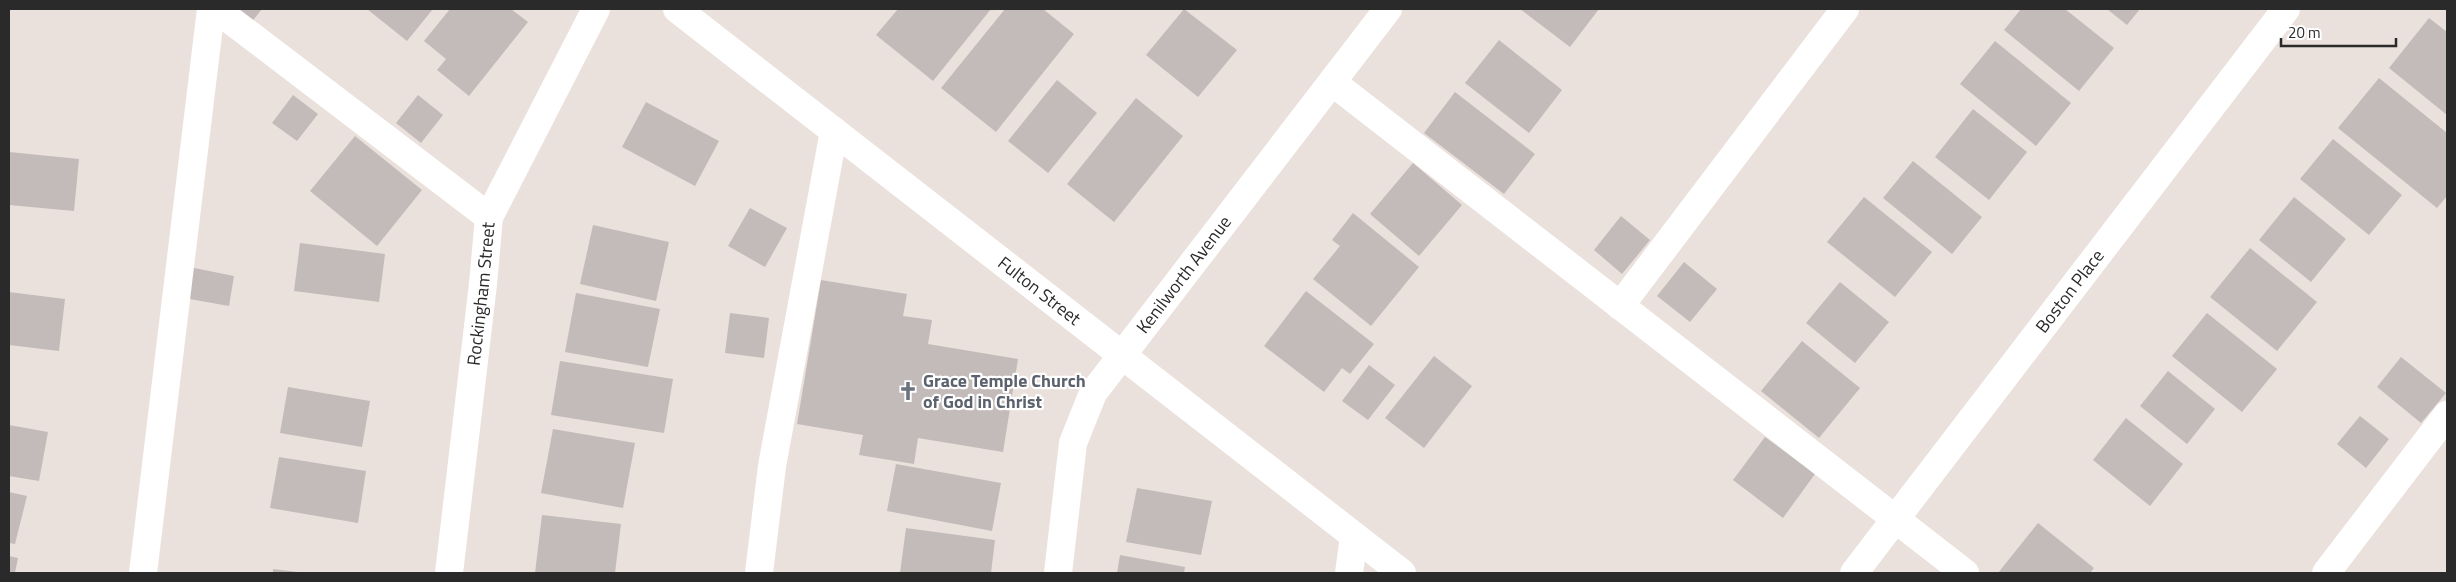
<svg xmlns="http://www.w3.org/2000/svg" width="2456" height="582" font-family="'Titillium Web',sans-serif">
  <rect width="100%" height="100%" fill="#ebe1dc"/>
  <g fill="#c3bbb9">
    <polygon points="231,9 262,9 250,24"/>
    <polygon points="367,9 433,9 407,41"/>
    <polygon points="450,9 511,9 528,22 469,96 437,70 446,59 424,41"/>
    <polygon points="898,9 991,9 933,81 876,35"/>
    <polygon points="1005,9 1043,9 1074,34 996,132 941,88"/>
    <polygon points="1184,9 1237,50 1198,97 1146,55"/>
    <polygon points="1520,9 1599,9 1570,47"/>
    <polygon points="2021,9 2065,9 2114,48 2079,91 2004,30"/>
    <polygon points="2107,9 2140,9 2127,25"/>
    <polygon points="2429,18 2447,32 2447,115 2389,68"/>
    <polygon points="1499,40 1562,90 1529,133 1465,83"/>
    <polygon points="1995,41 2071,103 2036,146 1960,84"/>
    <polygon points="2379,78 2447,133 2447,196 2437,208 2338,128"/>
    <polygon points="1057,80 1097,113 1048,173 1008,141"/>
    <polygon points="1455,92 1535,154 1504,194 1424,133"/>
    <polygon points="293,95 318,114 297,141 272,123"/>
    <polygon points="418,95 443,115 421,143 396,123"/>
    <polygon points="1136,98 1183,136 1114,222 1067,184"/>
    <polygon points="646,102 719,141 695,186 622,147"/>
    <polygon points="1973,109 2027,152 1989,200 1935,157"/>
    <polygon points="355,136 422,190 377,246 310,191"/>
    <polygon points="2333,139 2402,195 2369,235 2300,179"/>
    <polygon points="9,152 79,159 74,211 9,205"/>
    <polygon points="1913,161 1982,217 1952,254 1883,198"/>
    <polygon points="1413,163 1462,205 1419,256 1370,214"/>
    <polygon points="1864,197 1932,252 1895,297 1827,242"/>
    <polygon points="2294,197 2346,239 2311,282 2259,240"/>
    <polygon points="750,208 787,228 765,267 728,246"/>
    <polygon points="1353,213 1419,267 1371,326 1313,279 1340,246 1332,240"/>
    <polygon points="1621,216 1650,240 1622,274 1594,250"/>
    <polygon points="593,225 669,242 656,301 580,284"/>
    <polygon points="300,243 385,254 379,302 294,291"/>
    <polygon points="2250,248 2317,302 2277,351 2210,297"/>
    <polygon points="1684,262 1717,289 1690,322 1657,296"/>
    <polygon points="189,267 234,276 229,306 184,298"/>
    <polygon points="821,280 907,294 903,316 932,320 928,344 1018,359 1003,452 918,438 914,464 859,455 863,435 797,424"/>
    <polygon points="1840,282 1889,322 1855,363 1806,323"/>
    <polygon points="1306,291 1374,344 1350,374 1342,368 1324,392 1264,346"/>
    <polygon points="9,292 65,299 59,351 9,345"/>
    <polygon points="576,293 660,309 648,367 565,352"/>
    <polygon points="730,313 769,318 764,358 725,353"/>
    <polygon points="2207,313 2277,369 2242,412 2172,356"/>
    <polygon points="1802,341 1860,388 1819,438 1761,391"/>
    <polygon points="1434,356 1472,386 1424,448 1385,418"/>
    <polygon points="2401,357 2446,393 2421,423 2377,387"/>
    <polygon points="560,361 673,379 664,433 551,415"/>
    <polygon points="1369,365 1395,385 1368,420 1342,401"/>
    <polygon points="2168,371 2215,409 2187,444 2140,406"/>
    <polygon points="288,387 370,401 362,447 280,433"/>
    <polygon points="2360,416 2389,439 2366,468 2337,444"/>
    <polygon points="2126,418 2183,464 2150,506 2093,460"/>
    <polygon points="9,425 48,432 39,481 9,476"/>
    <polygon points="553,429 635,443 623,508 541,493"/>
    <polygon points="1765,437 1815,474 1783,518 1733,480"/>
    <polygon points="279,457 366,471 358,523 270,508"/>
    <polygon points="896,464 1001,483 992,531 887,511"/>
    <polygon points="1137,488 1212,501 1201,555 1126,542"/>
    <polygon points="9,492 27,496 15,544 9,543"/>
    <polygon points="542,515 621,524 615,573 535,573"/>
    <polygon points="2038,523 2094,568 2090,573 1998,573"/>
    <polygon points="906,528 995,540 991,573 900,573"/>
    <polygon points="1120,555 1185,567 1184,573 1117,573"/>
    <polygon points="9,556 18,558 15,573 9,573"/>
    <polygon points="273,569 298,572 298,573 273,573"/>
  </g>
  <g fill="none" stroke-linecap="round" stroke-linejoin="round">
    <g stroke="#fff" stroke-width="28">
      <polyline points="216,9 489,217"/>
      <path id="s1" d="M677,9L1402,573"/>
      <polyline points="1332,82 1965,573"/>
      <polyline points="1620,306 1845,9"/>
      <polyline points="143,573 211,9"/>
      <path id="s2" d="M449,573L483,284L489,217L596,9"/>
      <polyline points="759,573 772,466 834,131"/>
      <path id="s3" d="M1058,573L1073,443L1093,393L1388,9"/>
      <polyline points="1349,573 1354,536"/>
      <path id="s4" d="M1854,573L2286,9"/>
      <polyline points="2326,573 2447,415"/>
    </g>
  </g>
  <defs>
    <g id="church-bare" transform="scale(1.5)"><path d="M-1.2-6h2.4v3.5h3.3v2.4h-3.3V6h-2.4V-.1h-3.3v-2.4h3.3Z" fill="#6b7280" stroke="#fff" stroke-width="2.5" paint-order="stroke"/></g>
  </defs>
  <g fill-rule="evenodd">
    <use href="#church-bare" x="908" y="391"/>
  </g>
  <g text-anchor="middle" stroke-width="4.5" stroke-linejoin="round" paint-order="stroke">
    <g font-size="18" fill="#2a2a2a" stroke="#fff">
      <text dy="6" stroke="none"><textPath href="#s3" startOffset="334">Kenilworth Avenue</textPath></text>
      <text dy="6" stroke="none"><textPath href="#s1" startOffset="459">Fulton Street</textPath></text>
      <text dy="6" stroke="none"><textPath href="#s4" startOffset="355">Boston Place</textPath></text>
      <text dy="6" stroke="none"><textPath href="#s2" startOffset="281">Rockingham Street</textPath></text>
    </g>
    <g font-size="18" font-weight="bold" fill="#5b616d" stroke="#fff" text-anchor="start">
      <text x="923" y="387">Grace Temple Church<tspan x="923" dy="21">of God in Christ</tspan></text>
    </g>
  </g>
  <rect width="2456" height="582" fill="none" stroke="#2a2a2a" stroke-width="20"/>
  <path d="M2281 38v8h115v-8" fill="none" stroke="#2a2a2a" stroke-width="2.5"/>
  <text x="2288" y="38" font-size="15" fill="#2a2a2a" stroke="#ffffff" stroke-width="4" paint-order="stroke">20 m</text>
</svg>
